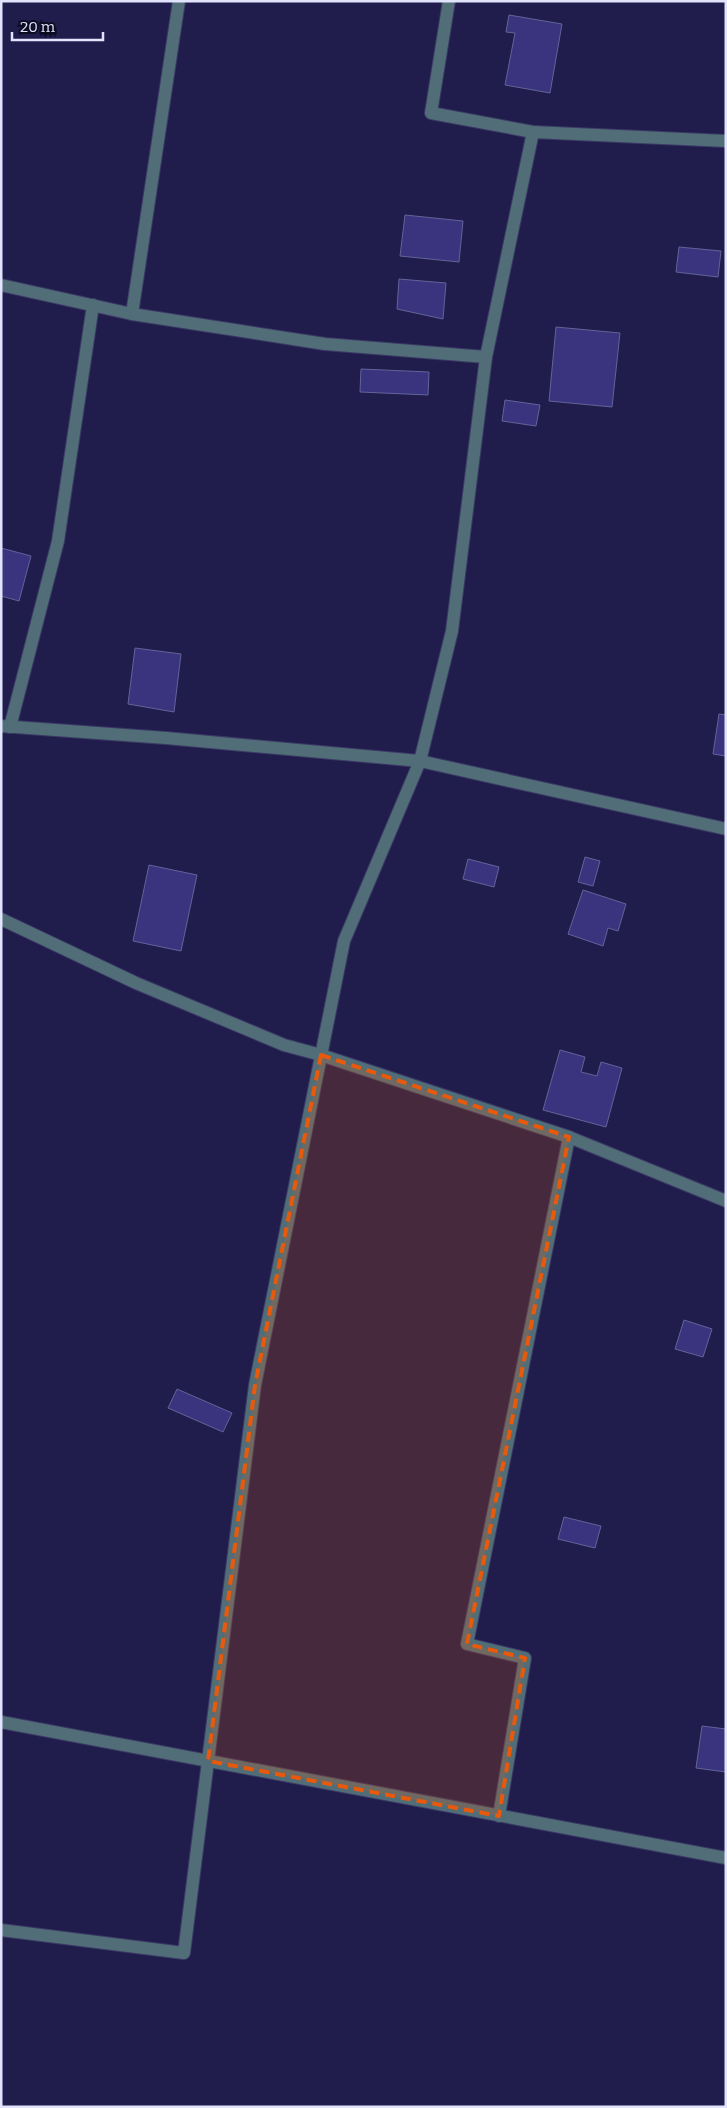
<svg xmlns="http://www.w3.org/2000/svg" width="727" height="2108" font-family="Bitter,serif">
  <rect width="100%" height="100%" fill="#201d4c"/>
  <g fill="#3a347e" stroke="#636399">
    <polygon points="509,15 562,24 550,93 505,85 515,33 506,32"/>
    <polygon points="405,215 463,221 459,262 400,256"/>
    <polygon points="679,247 721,251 718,277 676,272"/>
    <polygon points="399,279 446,283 443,319 397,309"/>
    <polygon points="556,327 620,333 612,407 549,401"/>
    <polygon points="361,369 429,372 428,395 360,392"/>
    <polygon points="505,400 540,405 536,426 502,421"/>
    <polygon points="1,548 31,556 19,601 1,596"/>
    <polygon points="135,648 181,654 174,712 128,704"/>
    <polygon points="719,714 726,715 726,756 713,754"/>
    <polygon points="585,857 600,861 593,886 578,882"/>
    <polygon points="468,859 499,867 494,887 463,879"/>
    <polygon points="149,865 197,875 181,951 133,941"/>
    <polygon points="583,890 626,904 618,931 608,928 603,946 568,934"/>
    <polygon points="560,1050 585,1057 581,1072 597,1076 601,1062 622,1068 606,1127 543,1110"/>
    <polygon points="684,1320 712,1329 703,1357 675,1349"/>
    <polygon points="177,1389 232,1413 223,1432 168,1408"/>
    <polygon points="564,1517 601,1526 595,1548 558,1539"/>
    <polygon points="702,1726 726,1729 726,1772 696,1768"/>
  </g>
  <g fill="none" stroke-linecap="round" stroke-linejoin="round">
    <g stroke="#3b3965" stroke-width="14">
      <g id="street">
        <polyline points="449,1 431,113 533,132"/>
        <polyline points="1,285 132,314 325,344 486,357"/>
        <polyline points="132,314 179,1"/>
        <polyline points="1,726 166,738 420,761 726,829"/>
        <polyline points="10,727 58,541 93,305"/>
        <polyline points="1,919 136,983 284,1045 321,1055 569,1137 726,1201"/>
        <polyline points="1,1722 726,1858"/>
        <polyline points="499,1816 525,1658 467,1644 569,1137"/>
        <polyline points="1,1930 184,1953 255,1385 344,941 420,761 452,631 486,357 533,132 726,141"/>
      </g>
    </g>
    <use href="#street" stroke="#506d78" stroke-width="12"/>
  </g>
  <path fill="#e8590c" fill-opacity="0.2" stroke="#e8590c" stroke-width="4" stroke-dasharray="10 6" stroke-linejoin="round" d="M321,1055L569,1137L467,1644L525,1658L499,1816L208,1761L255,1385Z"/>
  <rect width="727" height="2108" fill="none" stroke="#e2e4fd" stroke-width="5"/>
  <path d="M12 32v8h91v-8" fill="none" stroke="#e2e4fd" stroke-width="2.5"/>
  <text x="20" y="32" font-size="15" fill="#e2e4fd" stroke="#0c0b20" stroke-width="4" paint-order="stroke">20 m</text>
</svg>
